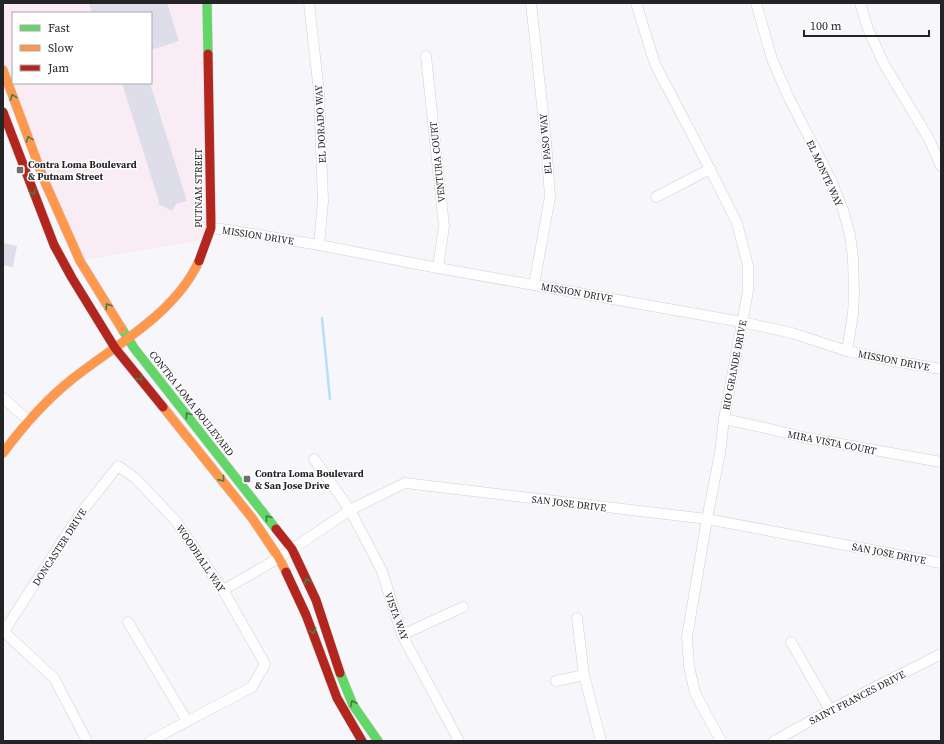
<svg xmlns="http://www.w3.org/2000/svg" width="944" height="744" font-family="'Source Serif 4',serif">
  <rect width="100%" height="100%" fill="#f6f6fb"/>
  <path fill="#f9ecf4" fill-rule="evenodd" d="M3,3H207L208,239L80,261L3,70ZM13,13H151V83H13Z"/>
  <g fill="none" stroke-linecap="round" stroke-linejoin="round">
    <polyline stroke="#b6dff8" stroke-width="2.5" points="322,318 330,399"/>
  </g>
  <g fill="#dedeeb">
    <polygon points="89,3 167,3 179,41 151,50 151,13 92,13"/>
    <polygon points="122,83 150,83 187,201 176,204 172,211 158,204 159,202"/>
    <polygon points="3,243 17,246 13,267 3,265"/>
  </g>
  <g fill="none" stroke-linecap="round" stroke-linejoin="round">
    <g stroke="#d1d1d4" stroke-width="11">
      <g id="street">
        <polyline points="309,3 319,92 323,201 319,245"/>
        <polyline points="531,3 546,141 550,197 534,285"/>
        <polyline points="636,3 655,64 710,169 737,223 748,266 748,291 724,419 720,453 707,519 687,637 689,666 695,693 721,741"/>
        <polyline points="756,3 772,59 788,96 832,182 843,210 850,235 853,258 854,294 853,314 847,351"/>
        <polyline points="860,3 868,29 884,64 929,139 941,166"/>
        <polyline points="426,56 444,226 438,268"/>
        <polyline points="656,197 710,169"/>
        <polyline points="211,228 229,230 319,245 438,268 742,322 792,333 847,351 888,360 941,369"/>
        <polyline points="3,398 29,421"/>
        <polyline points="724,419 766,428 802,437 941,462"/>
        <polyline points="314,459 350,510 382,571 402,635 459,741"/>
        <polyline points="223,590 279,558 350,510 405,483 707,519 941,563"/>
        <polyline points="577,618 584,675 601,741"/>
        <polyline points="128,622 187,721"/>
        <polyline points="3,631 54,678 87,741"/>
        <polyline points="4,631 80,514 118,466 135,478 176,521 223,590 265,664 252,687 150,741"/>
        <polyline points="402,635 463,607"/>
        <polyline points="791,642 830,710"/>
        <polyline points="556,681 584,675"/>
        <polyline points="774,741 830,710 941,654"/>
      </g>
    </g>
    <g stroke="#d1d1d4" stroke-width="10">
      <g id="fast">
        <polyline points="207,3 208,54"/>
        <polyline points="122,329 134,348 276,529"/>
        <polyline points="340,673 353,705 378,741"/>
      </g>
    </g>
    <g stroke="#d1d1d4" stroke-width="10">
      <g id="slow">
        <polyline points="3,70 44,180 80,261 122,329"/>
        <polyline points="163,407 252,518 279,558 286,572"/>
        <path d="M3,453C23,426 45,401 71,380C115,345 175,314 199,261"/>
      </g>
    </g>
    <g stroke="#d1d1d4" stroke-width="10">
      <g id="jam">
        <polyline points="3,112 54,245 72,278 115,348 163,407"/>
        <polyline points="199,261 211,228 208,54"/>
        <polyline points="276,529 292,549 316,600 340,673"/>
        <polyline points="286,572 306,615 337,698 362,741"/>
      </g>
    </g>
    <use href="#street" stroke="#fefefe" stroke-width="10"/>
    <use href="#fast" stroke="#63d668" stroke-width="9"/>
    <use href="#slow" stroke="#ff974d" stroke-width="9"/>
    <use href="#jam" stroke="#b3261e" stroke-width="9"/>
  </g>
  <defs><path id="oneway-chevron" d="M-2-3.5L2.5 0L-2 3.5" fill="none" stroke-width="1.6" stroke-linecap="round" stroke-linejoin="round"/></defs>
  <g stroke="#447d48">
    <use href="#oneway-chevron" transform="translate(13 97) rotate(-111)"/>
    <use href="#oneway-chevron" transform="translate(29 139) rotate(-110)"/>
    <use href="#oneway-chevron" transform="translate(33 192) rotate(69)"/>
    <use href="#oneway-chevron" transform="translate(108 306) rotate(-122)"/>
    <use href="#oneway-chevron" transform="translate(140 378) rotate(51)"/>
    <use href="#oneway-chevron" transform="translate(188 415) rotate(-128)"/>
    <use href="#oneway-chevron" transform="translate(222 479) rotate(51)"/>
    <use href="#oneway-chevron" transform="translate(268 518) rotate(-128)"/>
    <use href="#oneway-chevron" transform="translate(307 581) rotate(-115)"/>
    <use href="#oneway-chevron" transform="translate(313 631) rotate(70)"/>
    <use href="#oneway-chevron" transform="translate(353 703) rotate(-117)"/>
  </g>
  <g fill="#6e6e71" stroke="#fff" stroke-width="1.5">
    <rect x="16" y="166" width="8" height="8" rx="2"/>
    <rect x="243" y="475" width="8" height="8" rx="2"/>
  </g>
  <g text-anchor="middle" stroke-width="3" stroke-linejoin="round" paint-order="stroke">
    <g font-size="10" fill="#242427" stroke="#fff">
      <text transform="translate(320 124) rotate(-93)" y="4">EL DORADO WAY</text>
      <text transform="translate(545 144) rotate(-95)" y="4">EL PASO WAY</text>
      <text transform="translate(437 162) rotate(-96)" y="4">VENTURA COURT</text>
      <text transform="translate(825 173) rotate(65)" y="4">EL MONTE WAY</text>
      <text transform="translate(198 188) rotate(-90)" y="4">PUTNAM STREET</text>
      <text transform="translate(258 235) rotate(9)" y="4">MISSION DRIVE</text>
      <text transform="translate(577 292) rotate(10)" y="4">MISSION DRIVE</text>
      <text transform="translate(894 360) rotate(11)" y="4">MISSION DRIVE</text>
      <text transform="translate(734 365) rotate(-79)" y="4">RIO GRANDE DRIVE</text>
      <text transform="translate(192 403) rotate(52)" y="4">CONTRA LOMA BOULEVARD</text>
      <text transform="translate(832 442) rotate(11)" y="4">MIRA VISTA COURT</text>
      <text transform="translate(569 503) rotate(7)" y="4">SAN JOSE DRIVE</text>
      <text transform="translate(59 547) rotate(-57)" y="4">DONCASTER DRIVE</text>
      <text transform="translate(889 553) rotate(11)" y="4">SAN JOSE DRIVE</text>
      <text transform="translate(201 558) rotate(56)" y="4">WOODHALL WAY</text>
      <text transform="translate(397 616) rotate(70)" y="4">VISTA WAY</text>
      <text transform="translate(857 697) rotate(-27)" y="4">SAINT FRANCES DRIVE</text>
    </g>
    <g font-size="10" font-weight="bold" fill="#242427" stroke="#fff" text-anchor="start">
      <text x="28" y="168">Contra Loma Boulevard<tspan x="28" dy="12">&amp; Putnam Street</tspan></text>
      <text x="255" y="477">Contra Loma Boulevard<tspan x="255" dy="12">&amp; San Jose Drive</tspan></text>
    </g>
  </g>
  <rect width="944" height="744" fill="none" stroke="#242427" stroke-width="8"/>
  <rect x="12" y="12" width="140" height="72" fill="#ffffff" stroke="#a7a7a9"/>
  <rect x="20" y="25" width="20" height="6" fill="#63d668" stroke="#a7a7a9"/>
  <text x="48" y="32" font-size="12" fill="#242427">Fast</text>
  <rect x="20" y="45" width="20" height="6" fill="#ff974d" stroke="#a7a7a9"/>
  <text x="48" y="52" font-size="12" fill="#242427">Slow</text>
  <rect x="20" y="65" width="20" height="6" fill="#b3261e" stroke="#a7a7a9"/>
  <text x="48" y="72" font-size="12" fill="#242427">Jam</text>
  <path d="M804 30v6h125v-6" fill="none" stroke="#242427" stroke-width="2"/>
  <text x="810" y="30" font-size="12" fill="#242427" stroke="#ffffff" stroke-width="3" paint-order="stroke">100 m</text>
</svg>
